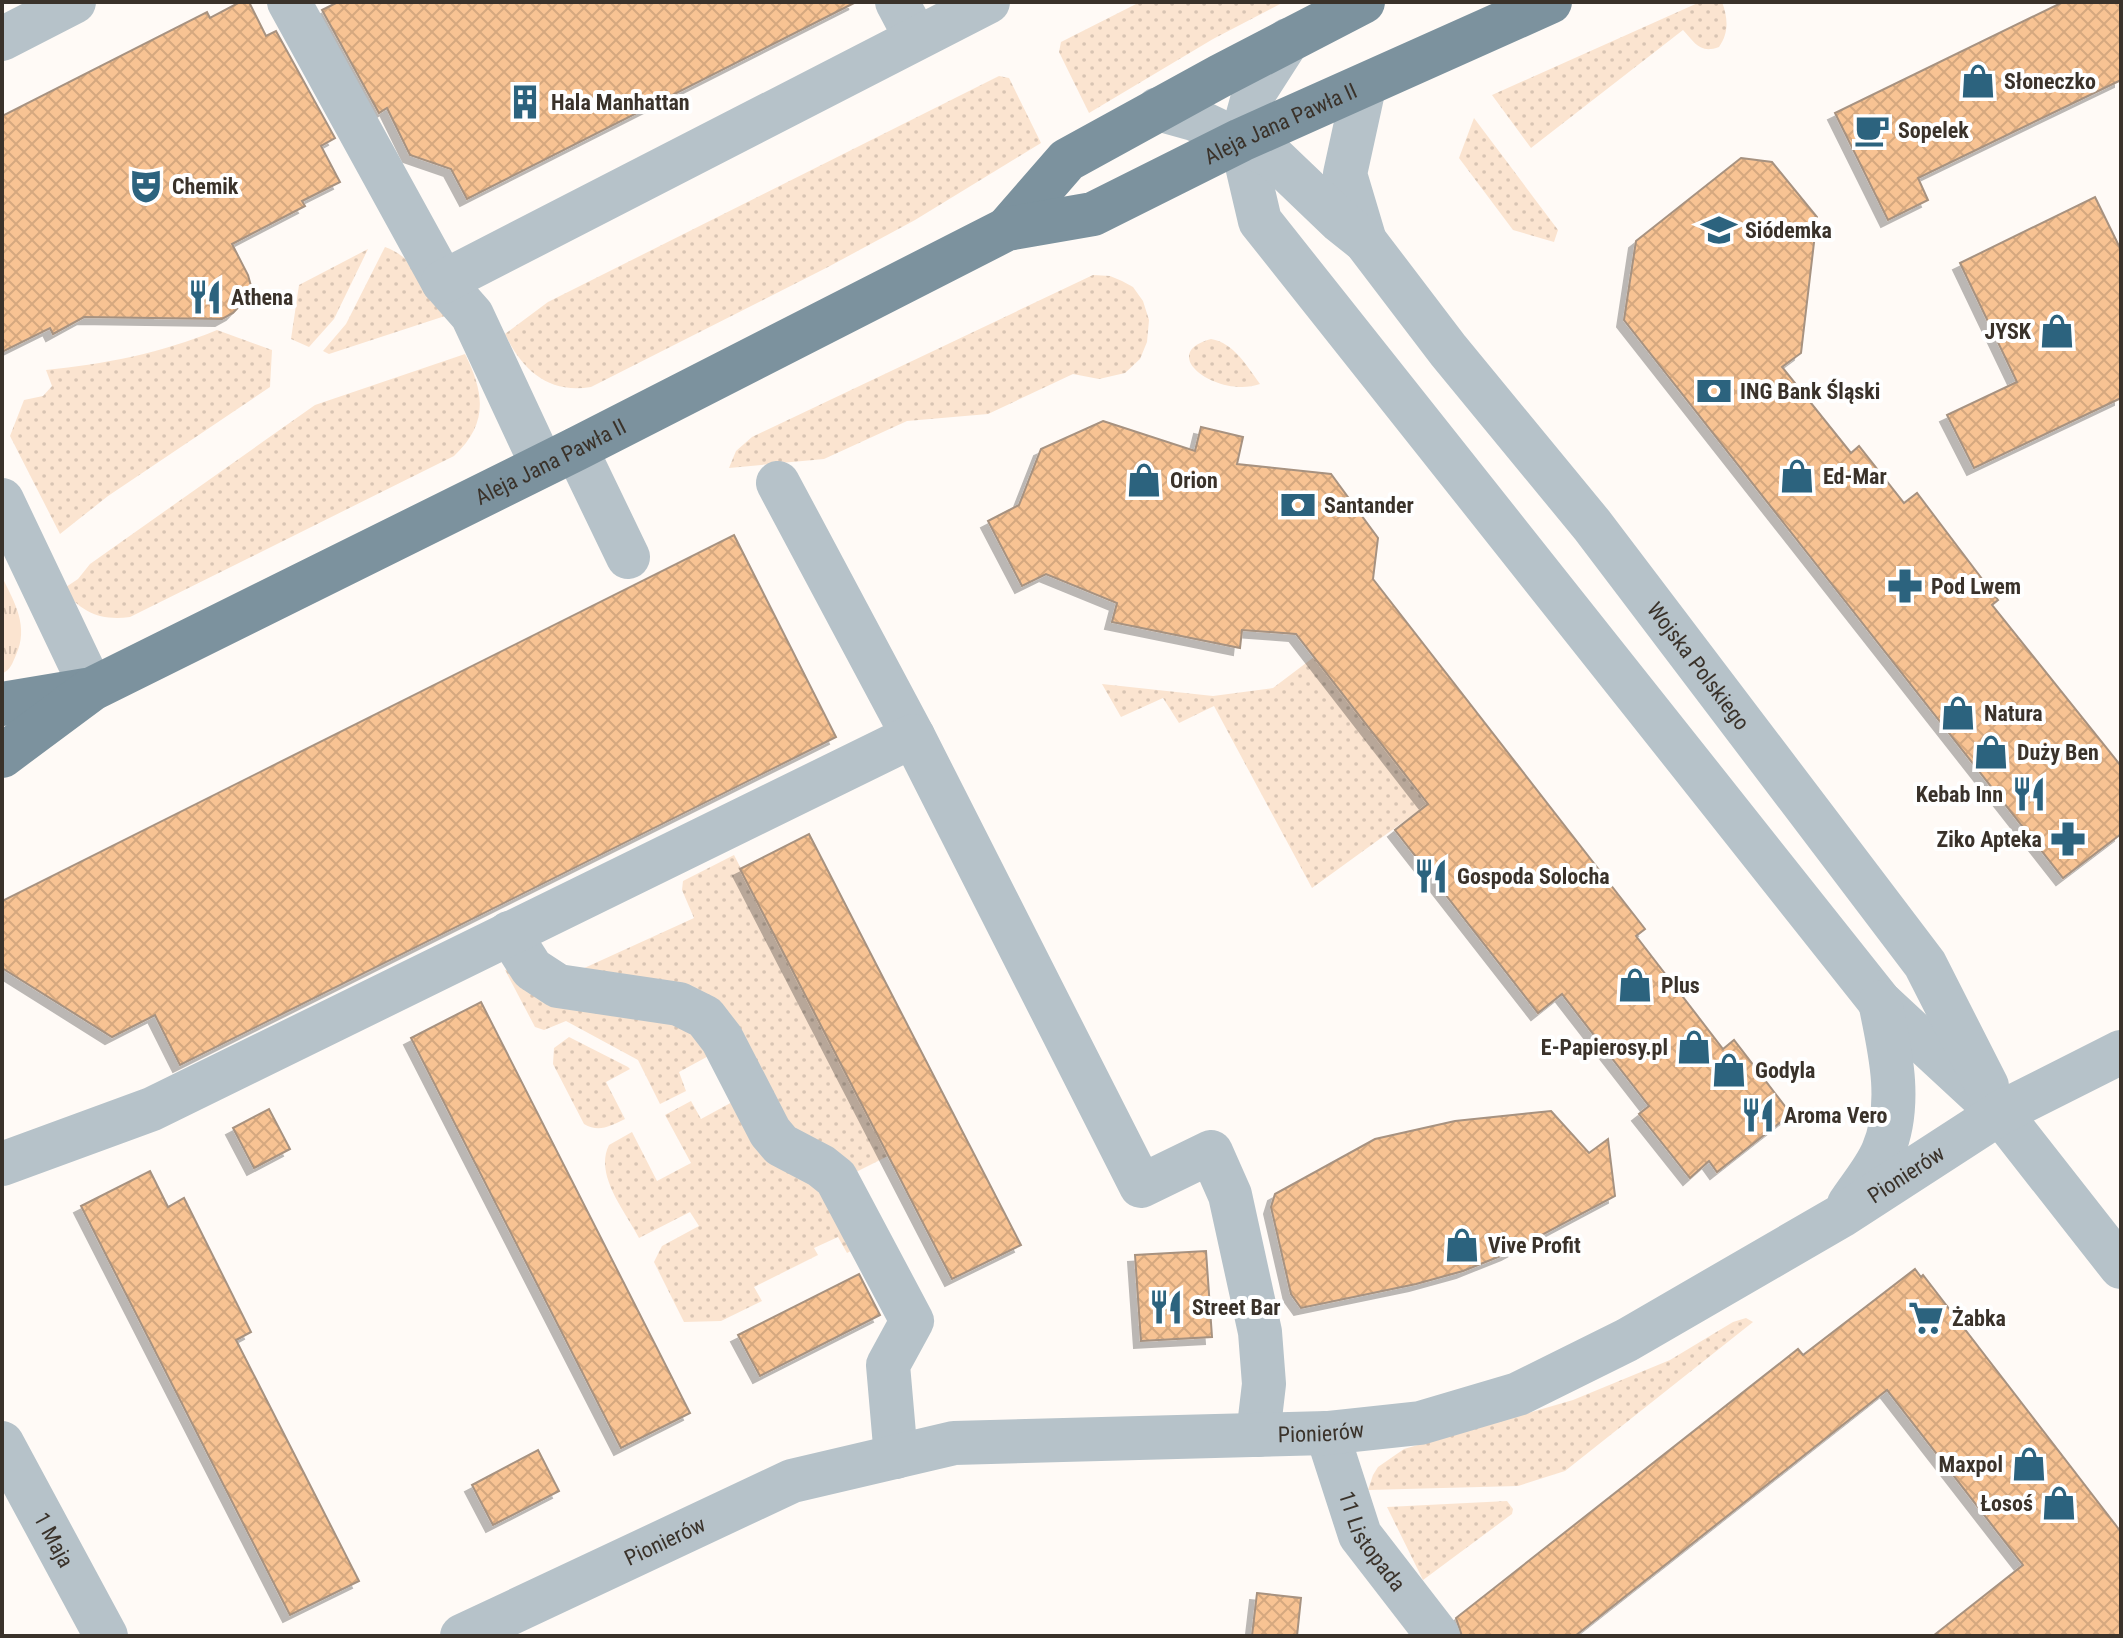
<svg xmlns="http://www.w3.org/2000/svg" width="2123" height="1638" font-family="'Roboto Condensed',sans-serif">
  <defs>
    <pattern id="grass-dots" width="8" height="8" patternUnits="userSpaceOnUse" patternTransform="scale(2)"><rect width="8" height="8" fill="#fbe4d0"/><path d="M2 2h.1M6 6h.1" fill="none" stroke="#d8c4b3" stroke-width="1.8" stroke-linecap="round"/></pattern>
    <pattern id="park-tufts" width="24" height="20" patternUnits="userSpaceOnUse" patternTransform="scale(2)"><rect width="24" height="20" fill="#fbe4d0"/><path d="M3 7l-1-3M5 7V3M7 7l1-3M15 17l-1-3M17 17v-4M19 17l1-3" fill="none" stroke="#d8c4b3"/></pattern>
    <pattern id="building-cross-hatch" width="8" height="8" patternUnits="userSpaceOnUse" patternTransform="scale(2)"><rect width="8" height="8" fill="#f8c393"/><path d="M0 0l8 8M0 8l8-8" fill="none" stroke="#d5a87f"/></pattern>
    <filter id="shadow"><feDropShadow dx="-7" dy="7" stdDeviation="0" flood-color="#0004"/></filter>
  </defs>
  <rect width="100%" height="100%" fill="#fffaf6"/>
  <g fill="url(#grass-dots)">
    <polygon points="1140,2 1284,2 1213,39 1089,113 1059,52 1061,42"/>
    <path d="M1700,2H1722C1728,18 1729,33 1719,47C1700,54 1695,43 1683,30L1531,148L1492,95Z"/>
    <path d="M999,76L1009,78L1041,143L915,220L828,267L591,387C548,394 522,370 505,334L548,302Z"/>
    <polygon points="1474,118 1558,230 1554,242 1513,230 1459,158"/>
    <path d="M385,247C416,258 428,290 445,316L329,354L323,351L346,324Z"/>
    <polygon points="368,249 334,319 309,347 291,339 299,285"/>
    <polygon points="1093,275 1110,276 1122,281 1133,287 1143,301 1149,320 1147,342 1140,359 1125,373 1099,379 1073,374 988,414 907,421 824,459 729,468 736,451 752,437"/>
    <path d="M217,330L272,350L270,387L108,496L60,534L10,436L24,400L43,396L52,386L46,370C105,364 162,353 217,330Z"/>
    <path d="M1211,339C1234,343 1247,366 1260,384C1219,399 1155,354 1211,339Z"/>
    <path d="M465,354C485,394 488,424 454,456L130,617C100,621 81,612 63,589L78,579L90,564L315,405Z"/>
    <polygon points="1314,657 1428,804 1312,888 1214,706 1179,723 1163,698 1121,717 1102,684 1213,696 1273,688"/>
    <polygon points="734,855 888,1156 850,1175 801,1143 726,1024 569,975 694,918 682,890 683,881"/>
    <polygon points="514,966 681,1020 714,1053 679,1072 686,1091 660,1104 638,1060 566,1021 544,1030 535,1027 505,970"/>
    <path d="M569,1037L628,1067L630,1069L606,1082L625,1119C610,1126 599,1133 584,1124L553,1064L554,1048Z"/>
    <path d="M736,1100L819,1183L851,1251L847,1253L838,1237L814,1248L818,1255L754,1287L762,1301L721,1321L684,1322L654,1262L662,1246L699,1226L690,1212L639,1238C625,1211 594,1175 609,1145L632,1132L657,1181L691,1163L665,1115L691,1101L701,1119Z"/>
    <polygon points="1746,1318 1753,1322 1565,1471 1518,1486 1368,1490 1373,1475 1378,1467 1404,1449 1573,1400 1670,1360 1733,1322"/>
    <polygon points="1507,1501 1513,1509 1512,1514 1423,1580 1387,1507"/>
  </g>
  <path fill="url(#park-tufts)" d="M2,577C15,603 29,627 16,655C12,664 11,669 2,674Z"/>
  <g fill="url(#building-cross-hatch)" stroke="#a79280" stroke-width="2" filter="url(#shadow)">
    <polygon points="240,2 249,2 266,36 276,31 335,138 321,146 340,182 302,201 305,206 232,244 248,275 251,286 248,297 233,313 222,319 84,317 53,334 50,328 2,352 2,116 207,12 210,18"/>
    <polygon points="338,2 856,2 467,199 451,169 410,155 387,108 379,113 322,10"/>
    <polygon points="2063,2 2121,2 2121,80 1918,178 1928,200 1888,220 1835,113"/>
    <polygon points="1741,158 1772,162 1817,217 1801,353 1782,367 1851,453 1859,446 1904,503 1917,493 1998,600 1992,605 2121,766 2121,834 2063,878 1624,320 1636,241"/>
    <polygon points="2095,197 2121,250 2121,398 1974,468 1947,415 2017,382 1960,263"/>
    <polygon points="1103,421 1195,451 1201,427 1243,437 1237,464 1331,474 1378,538 1373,579 1645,929 1636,936 1723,1049 1734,1040 1791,1114 1717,1172 1709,1161 1690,1178 1639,1114 1649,1106 1562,994 1538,1013 1395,830 1428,804 1296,634 1242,630 1240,648 1112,622 1117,603 1046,574 1022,586 988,521 1019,505 1041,449"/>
    <polygon points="734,535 836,737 180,1065 155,1015 112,1037 2,968 2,901"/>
    <polygon points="809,834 1021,1245 952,1279 740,869"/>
    <polygon points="481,1002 690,1413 621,1448 411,1038"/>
    <polygon points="269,1109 290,1149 254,1168 233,1128"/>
    <polygon points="1551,1111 1589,1153 1608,1139 1615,1196 1508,1253 1463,1271 1416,1284 1301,1308 1291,1294 1271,1207 1275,1194 1375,1139 1455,1121"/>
    <polygon points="150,1171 168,1207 184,1198 251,1332 236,1340 359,1581 290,1615 81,1206"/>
    <polygon points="1206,1251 1212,1337 1141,1341 1135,1255"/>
    <polygon points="1915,1269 1921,1277 1923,1275 2121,1532 2121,1636 1933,1636 2023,1565 1887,1390 1575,1636 1462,1636 1456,1618 1798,1349 1803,1355"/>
    <polygon points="859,1274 880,1315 760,1376 738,1335"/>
    <polygon points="538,1450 559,1491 493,1525 472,1485"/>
    <polygon points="1257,1593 1301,1598 1297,1636 1252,1636"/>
  </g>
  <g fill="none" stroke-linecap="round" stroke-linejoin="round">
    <g stroke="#b6c2c9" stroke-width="44">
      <polyline points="289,2 443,282 472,315 542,465"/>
      <polyline points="897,2 916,38"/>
      <polyline points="2,39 74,2"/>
      <polyline points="1288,40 1254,93 1241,140 1260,221 1880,1002 2000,1113 2121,1267"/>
      <polyline points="1364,87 1345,174 1365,241"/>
      <path id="s1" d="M1158,109L1194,119L1273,157L1340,221L1365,241L1448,350L1592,525L1925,964L1987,1086"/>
      <polyline points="443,282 988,2"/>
      <polyline points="576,449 628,557"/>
      <polyline points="778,483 913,736"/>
      <polyline points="2,500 92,689"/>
      <polyline points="509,933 532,969 558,986 679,1004 705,1017 722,1039 770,1132 781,1145 821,1166 836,1178 912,1321 888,1365 896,1457"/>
      <polyline points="2,1164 152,1109 913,736 1141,1186 1211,1152 1230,1195 1260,1332 1264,1384 1258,1435"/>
      <path d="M1849,1204C1860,1187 1875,1170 1883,1151C1903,1104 1890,1050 1880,1002"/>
      <path id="s2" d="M1327,1433L1360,1535L1438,1636"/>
      <path id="s3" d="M2,1443L106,1636"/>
      <path id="s4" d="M462,1636L792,1481L954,1443L1327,1433L1420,1423L1518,1394L1627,1340L1841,1216L2000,1113L2121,1052"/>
    </g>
    <g stroke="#7c929e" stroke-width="44">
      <polyline points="1007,229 1067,160 1220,76 1363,2"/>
      <polyline points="2,704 86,690"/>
      <path id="s5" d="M2,756L92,689L576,449L1007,229L1093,214L1241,140L1550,2"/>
    </g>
  </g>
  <defs>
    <g id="shop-bare" transform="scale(2.76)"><path d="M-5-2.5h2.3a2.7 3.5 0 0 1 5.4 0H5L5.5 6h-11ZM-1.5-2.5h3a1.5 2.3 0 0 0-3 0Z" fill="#2c637e" stroke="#fff" stroke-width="2.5" paint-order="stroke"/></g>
    <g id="building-bare" transform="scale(2.76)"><path d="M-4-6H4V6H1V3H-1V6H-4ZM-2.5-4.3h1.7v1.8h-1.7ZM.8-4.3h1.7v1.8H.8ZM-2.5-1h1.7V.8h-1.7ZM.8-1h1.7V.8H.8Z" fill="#2c637e" stroke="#fff" stroke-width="2.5" paint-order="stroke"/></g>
    <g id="cafe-bare" transform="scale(2.76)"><path d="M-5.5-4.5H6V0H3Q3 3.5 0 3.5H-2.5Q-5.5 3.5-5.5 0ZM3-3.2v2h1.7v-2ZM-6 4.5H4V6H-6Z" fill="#2c637e" stroke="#fff" stroke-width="2.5" paint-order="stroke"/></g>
    <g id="theatre-bare" transform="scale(2.76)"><path d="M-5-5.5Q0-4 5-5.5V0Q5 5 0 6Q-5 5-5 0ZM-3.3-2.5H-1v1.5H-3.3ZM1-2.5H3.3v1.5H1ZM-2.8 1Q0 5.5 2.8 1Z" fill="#2c637e" stroke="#fff" stroke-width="2.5" paint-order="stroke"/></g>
    <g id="school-bare" transform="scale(2.76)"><path d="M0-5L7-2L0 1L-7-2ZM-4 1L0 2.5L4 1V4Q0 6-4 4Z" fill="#2c637e" stroke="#fff" stroke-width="2.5" paint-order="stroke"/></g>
    <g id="restaurant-bare" transform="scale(2.76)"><path d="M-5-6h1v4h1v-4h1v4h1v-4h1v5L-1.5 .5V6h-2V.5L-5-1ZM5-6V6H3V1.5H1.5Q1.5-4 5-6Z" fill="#2c637e" stroke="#fff" stroke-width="2.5" paint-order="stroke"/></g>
    <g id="bank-bare" transform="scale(2.76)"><path d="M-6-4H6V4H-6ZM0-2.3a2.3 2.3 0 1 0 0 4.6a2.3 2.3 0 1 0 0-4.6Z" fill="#2c637e" stroke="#fff" stroke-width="2.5" paint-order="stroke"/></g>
    <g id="pharmacy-bare" transform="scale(2.76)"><path d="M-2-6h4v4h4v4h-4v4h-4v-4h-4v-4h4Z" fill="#2c637e" stroke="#fff" stroke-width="2.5" paint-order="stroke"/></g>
    <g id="supermarket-bare" transform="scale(2.76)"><path d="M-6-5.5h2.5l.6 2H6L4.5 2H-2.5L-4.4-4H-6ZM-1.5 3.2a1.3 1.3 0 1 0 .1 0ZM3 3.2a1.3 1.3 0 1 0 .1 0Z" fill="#2c637e" stroke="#fff" stroke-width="2.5" paint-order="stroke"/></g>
  </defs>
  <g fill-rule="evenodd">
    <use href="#shop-bare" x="1978" y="81"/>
    <use href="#building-bare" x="525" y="102"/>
    <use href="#cafe-bare" x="1872" y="130"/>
    <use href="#theatre-bare" x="146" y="186"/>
    <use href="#school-bare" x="1719" y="230"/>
    <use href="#restaurant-bare" x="205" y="297"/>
    <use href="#shop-bare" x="2057" y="331"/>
    <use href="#bank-bare" x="1714" y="391"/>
    <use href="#shop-bare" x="1797" y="476"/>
    <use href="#shop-bare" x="1144" y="480"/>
    <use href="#bank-bare" x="1298" y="505"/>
    <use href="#pharmacy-bare" x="1905" y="586"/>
    <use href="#shop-bare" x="1958" y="713"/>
    <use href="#shop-bare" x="1991" y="752"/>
    <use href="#restaurant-bare" x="2029" y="794"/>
    <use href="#pharmacy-bare" x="2068" y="839"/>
    <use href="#restaurant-bare" x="1431" y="876"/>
    <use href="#shop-bare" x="1635" y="985"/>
    <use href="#shop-bare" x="1694" y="1047"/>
    <use href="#shop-bare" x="1729" y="1070"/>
    <use href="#restaurant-bare" x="1758" y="1115"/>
    <use href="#shop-bare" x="1462" y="1245"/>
    <use href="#restaurant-bare" x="1166" y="1307"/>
    <use href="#supermarket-bare" x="1926" y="1318"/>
    <use href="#shop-bare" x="2029" y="1464"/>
    <use href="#shop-bare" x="2059" y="1503"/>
  </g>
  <g text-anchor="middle" stroke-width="8" stroke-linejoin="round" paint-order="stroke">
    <g font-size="22" font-weight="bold" fill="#3a322a" stroke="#fff" text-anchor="start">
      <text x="2004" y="89">Słoneczko</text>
      <text x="551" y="110">Hala Manhattan</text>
      <text x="1898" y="138">Sopelek</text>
      <text x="172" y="194">Chemik</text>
      <text x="1745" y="238">Siódemka</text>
      <text x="231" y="305">Athena</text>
      <text x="2031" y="339" text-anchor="end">JYSK</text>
      <text x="1740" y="399">ING Bank Śląski</text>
      <text x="1823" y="484">Ed-Mar</text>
      <text x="1170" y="488">Orion</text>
      <text x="1324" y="513">Santander</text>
      <text x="1931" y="594">Pod Lwem</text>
      <text x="1984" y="721">Natura</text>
      <text x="2017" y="760">Duży Ben</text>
      <text x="2003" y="802" text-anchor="end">Kebab Inn</text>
      <text x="2042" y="847" text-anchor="end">Ziko Apteka</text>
      <text x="1457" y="884">Gospoda Solocha</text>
      <text x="1661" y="993">Plus</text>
      <text x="1668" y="1055" text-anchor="end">E-Papierosy.pl</text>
      <text x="1755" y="1078">Godyla</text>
      <text x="1784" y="1123">Aroma Vero</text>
      <text x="1488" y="1253">Vive Profit</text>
      <text x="1192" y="1315">Street Bar</text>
      <text x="1952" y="1326">Żabka</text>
      <text x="2003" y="1472" text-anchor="end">Maxpol</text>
      <text x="2033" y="1511" text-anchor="end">Łosoś</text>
    </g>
    <g font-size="22" fill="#3a322a" stroke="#fff">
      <text dy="8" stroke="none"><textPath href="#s5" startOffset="1432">Aleja Jana Pawła II</textPath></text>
      <text dy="8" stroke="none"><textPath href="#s5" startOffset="624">Aleja Jana Pawła II</textPath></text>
      <text dy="8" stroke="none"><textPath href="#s1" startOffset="790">Wojska Polskiego</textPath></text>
      <text dy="8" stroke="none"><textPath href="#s4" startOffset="1546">Pionierów</textPath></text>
      <text dy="8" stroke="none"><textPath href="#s4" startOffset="898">Pionierów</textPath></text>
      <text dy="8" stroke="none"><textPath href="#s3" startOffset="110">1 Maja</textPath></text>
      <text dy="8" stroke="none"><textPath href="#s2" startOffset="118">11 Listopada</textPath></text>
      <text dy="8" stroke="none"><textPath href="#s4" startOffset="224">Pionierów</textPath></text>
    </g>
  </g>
  <rect width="2123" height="1638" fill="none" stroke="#3a322a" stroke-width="8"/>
</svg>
